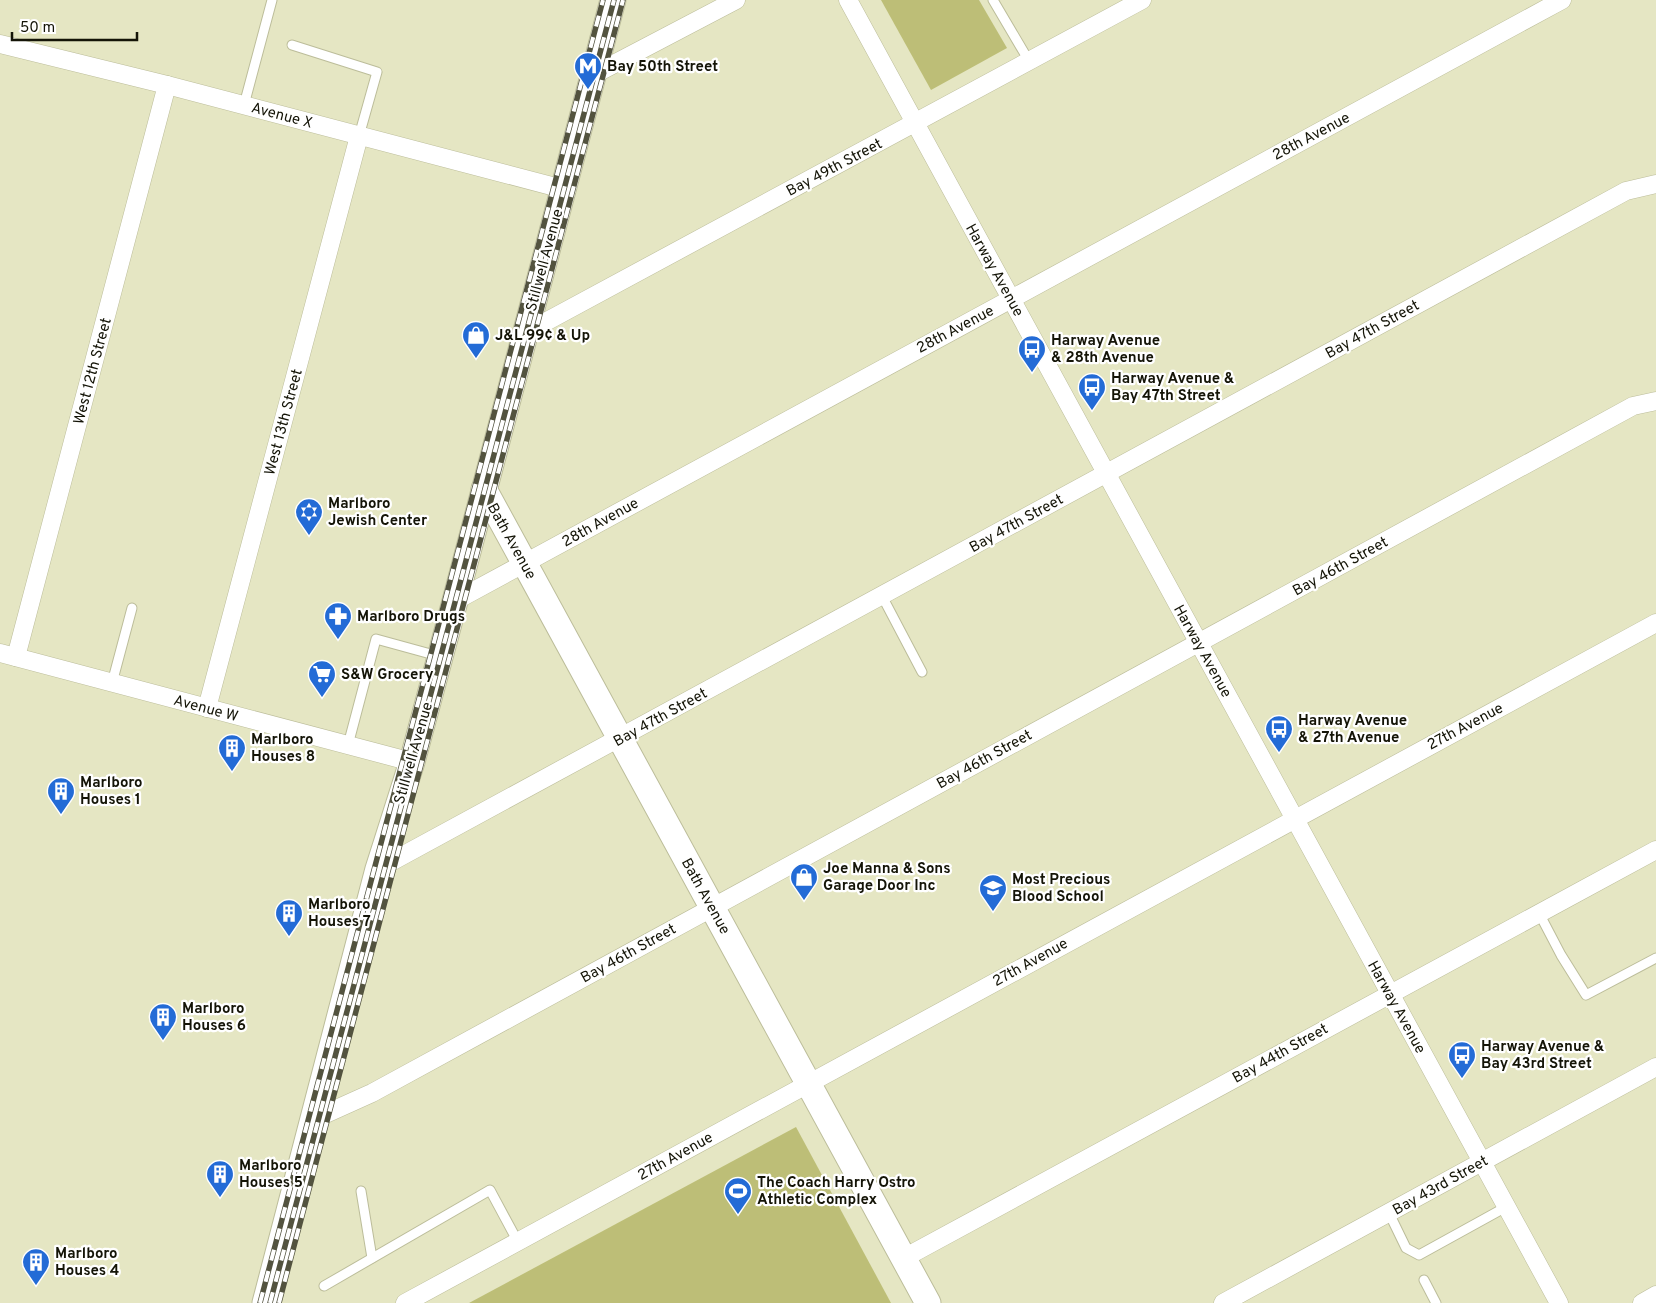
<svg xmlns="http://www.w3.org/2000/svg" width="1656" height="1303" font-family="Overpass,sans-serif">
  <rect width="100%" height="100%" fill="#e5e6c3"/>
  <g fill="#bdbe77">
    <polygon points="881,0 979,0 1007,48 931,90"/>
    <polygon points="796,1127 891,1303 469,1303"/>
  </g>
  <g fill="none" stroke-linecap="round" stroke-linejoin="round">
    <g stroke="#bcbd9a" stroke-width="11">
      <g id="lane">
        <polyline points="993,0 1029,61"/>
        <polyline points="292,45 377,72 359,136"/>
        <polyline points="244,105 272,0"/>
        <polyline points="882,596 922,672"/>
        <polyline points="112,683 132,608"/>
        <polyline points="348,745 376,639 438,656"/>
        <polyline points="1539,913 1561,955 1586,995 1656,958"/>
        <polyline points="361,1191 372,1258"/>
        <polyline points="1389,1213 1406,1248 1419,1255 1506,1207"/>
        <polyline points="1424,1280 1436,1303"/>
        <polyline points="324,1286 490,1190 518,1242"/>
      </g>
    </g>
    <g stroke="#bcbd9a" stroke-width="19">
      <g id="street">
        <polyline points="848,0 1559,1303"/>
        <polyline points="0,44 167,85 563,189"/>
        <polyline points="593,75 736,0"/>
        <polyline points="525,333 1142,0"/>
        <polyline points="455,601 1562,0"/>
        <polyline points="0,653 412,762"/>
        <polyline points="16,657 167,85"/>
        <polyline points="207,708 359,136"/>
        <polyline points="378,869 1626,191 1656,184"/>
        <polyline points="312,1120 372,1093 1633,406 1656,401"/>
        <polyline points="904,1258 1656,850"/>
        <polyline points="405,1303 1656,623"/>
        <polyline points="1223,1303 1656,1067"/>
        <polyline points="1642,1303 1656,1295"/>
      </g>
    </g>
    <g stroke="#bcbd9a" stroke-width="27">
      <g id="secondary">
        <polyline points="484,489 928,1303"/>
        <polyline points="265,1303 378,869 412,762 455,601 613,0"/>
      </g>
    </g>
    <use href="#lane" stroke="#fff" stroke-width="9"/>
    <use href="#street" stroke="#fff" stroke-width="18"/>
    <use href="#secondary" stroke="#fff" stroke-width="25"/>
    <g stroke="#53533f" stroke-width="5.5">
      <g id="rail">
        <polyline points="260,1303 603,0"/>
        <polyline points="270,1303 614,0"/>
        <polyline points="279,1303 623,0"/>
      </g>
    </g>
    <use href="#rail" stroke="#fff" stroke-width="4" stroke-dasharray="11" stroke-linecap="butt"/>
  </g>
  <defs>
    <g id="metro-pin" transform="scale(1.4375)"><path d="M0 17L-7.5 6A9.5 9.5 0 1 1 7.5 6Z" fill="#236bd6" stroke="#fff"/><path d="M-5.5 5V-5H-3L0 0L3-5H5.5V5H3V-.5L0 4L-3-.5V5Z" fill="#fff"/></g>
    <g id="shop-pin" transform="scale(1.4375)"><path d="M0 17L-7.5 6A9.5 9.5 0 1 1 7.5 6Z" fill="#236bd6" stroke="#fff"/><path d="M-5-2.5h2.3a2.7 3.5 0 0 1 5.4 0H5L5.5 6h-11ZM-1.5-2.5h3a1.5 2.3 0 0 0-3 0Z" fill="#fff"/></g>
    <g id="bus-pin" transform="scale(1.4375)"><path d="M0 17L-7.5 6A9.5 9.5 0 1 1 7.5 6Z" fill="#236bd6" stroke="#fff"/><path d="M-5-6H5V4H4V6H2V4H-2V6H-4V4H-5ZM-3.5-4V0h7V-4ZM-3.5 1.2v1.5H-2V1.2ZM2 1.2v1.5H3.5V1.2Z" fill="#fff"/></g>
    <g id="synagogue-pin" transform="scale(1.4375)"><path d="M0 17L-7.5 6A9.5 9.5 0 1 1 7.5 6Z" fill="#236bd6" stroke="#fff"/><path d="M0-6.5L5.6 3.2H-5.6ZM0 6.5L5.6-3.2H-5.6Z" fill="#fff"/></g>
    <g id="pharmacy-pin" transform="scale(1.4375)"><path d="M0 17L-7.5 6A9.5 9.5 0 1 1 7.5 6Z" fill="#236bd6" stroke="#fff"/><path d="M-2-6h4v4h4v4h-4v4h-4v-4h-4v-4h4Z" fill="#fff"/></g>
    <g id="supermarket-pin" transform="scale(1.4375)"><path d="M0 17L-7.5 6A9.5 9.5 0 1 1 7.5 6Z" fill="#236bd6" stroke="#fff"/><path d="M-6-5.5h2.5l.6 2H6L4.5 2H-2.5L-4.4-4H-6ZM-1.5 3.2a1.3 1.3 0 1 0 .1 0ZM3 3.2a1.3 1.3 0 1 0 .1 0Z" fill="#fff"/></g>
    <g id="building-pin" transform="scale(1.4375)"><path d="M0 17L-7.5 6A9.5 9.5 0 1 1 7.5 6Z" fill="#236bd6" stroke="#fff"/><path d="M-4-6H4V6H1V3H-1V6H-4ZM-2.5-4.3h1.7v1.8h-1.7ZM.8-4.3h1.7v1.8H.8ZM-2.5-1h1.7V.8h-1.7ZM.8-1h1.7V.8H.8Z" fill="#fff"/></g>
    <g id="school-pin" transform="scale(1.4375)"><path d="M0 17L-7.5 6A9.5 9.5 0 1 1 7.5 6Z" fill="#236bd6" stroke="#fff"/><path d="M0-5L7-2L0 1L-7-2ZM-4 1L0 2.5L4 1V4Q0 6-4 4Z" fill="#fff"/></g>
    <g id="stadium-pin" transform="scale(1.4375)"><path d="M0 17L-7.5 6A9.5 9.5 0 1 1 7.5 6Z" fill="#236bd6" stroke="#fff"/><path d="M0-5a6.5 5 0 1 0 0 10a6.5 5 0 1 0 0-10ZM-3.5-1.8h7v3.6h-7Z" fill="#fff"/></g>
  </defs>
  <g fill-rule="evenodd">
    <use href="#metro-pin" x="588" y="66"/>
    <use href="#shop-pin" x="476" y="335"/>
    <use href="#bus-pin" x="1032" y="349"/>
    <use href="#bus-pin" x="1092" y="387"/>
    <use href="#synagogue-pin" x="309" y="512"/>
    <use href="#pharmacy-pin" x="338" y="616"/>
    <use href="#supermarket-pin" x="322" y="674"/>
    <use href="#bus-pin" x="1279" y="729"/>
    <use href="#building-pin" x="232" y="748"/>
    <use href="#building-pin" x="61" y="791"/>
    <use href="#shop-pin" x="804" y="877"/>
    <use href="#school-pin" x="993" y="888"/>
    <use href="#building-pin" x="289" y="913"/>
    <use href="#building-pin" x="163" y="1017"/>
    <use href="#bus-pin" x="1462" y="1055"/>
    <use href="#building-pin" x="220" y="1174"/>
    <use href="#stadium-pin" x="738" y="1191"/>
    <use href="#building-pin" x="36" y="1262"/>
  </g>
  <g text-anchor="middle" stroke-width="4.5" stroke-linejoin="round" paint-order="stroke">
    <g font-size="15" font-weight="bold" fill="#141407" stroke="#fff" text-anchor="start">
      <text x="607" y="71">Bay 50th Street</text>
      <text x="495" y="340">J&amp;L 99¢ &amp; Up</text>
      <text x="1051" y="345">Harway Avenue<tspan x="1051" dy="17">&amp; 28th Avenue</tspan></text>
      <text x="1111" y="383">Harway Avenue &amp;<tspan x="1111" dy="17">Bay 47th Street</tspan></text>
      <text x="328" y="508">Marlboro<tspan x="328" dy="17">Jewish Center</tspan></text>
      <text x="357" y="621">Marlboro Drugs</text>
      <text x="341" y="679">S&amp;W Grocery</text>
      <text x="1298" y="725">Harway Avenue<tspan x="1298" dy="17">&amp; 27th Avenue</tspan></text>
      <text x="251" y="744">Marlboro<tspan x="251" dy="17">Houses 8</tspan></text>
      <text x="80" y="787">Marlboro<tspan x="80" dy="17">Houses 1</tspan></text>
      <text x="823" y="873">Joe Manna &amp; Sons<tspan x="823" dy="17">Garage Door Inc</tspan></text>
      <text x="1012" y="884">Most Precious<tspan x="1012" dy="17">Blood School</tspan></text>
      <text x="308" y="909">Marlboro<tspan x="308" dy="17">Houses 7</tspan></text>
      <text x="182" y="1013">Marlboro<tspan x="182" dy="17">Houses 6</tspan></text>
      <text x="1481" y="1051">Harway Avenue &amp;<tspan x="1481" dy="17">Bay 43rd Street</tspan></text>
      <text x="239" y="1170">Marlboro<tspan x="239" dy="17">Houses 5</tspan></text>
      <text x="757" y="1187">The Coach Harry Ostro<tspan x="757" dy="17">Athletic Complex</tspan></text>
      <text x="55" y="1258">Marlboro<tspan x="55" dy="17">Houses 4</tspan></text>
    </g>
    <g font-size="15" fill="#141407" stroke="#fff">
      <text transform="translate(282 115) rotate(15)" y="5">Avenue X</text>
      <text transform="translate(1311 136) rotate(-28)" y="5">28th Avenue</text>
      <text transform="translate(834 167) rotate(-28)" y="5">Bay 49th Street</text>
      <text transform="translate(544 260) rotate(-75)" y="5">Stillwell Avenue</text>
      <text transform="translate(995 270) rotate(61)" y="5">Harway Avenue</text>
      <text transform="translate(955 329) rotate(-28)" y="5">28th Avenue</text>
      <text transform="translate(1372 329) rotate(-29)" y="5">Bay 47th Street</text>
      <text transform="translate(92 371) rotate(-75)" y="5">West 12th Street</text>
      <text transform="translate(283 422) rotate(-75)" y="5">West 13th Street</text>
      <text transform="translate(600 522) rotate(-29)" y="5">28th Avenue</text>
      <text transform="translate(1016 523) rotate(-29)" y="5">Bay 47th Street</text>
      <text transform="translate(512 541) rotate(61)" y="5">Bath Avenue</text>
      <text transform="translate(1340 566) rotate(-29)" y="5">Bay 46th Street</text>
      <text transform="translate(1203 651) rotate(61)" y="5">Harway Avenue</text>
      <text transform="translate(206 708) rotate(15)" y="5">Avenue W</text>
      <text transform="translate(660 717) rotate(-29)" y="5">Bay 47th Street</text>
      <text transform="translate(1465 726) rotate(-28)" y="5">27th Avenue</text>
      <text transform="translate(413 753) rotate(-74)" y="5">Stillwell Avenue</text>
      <text transform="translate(984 759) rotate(-29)" y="5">Bay 46th Street</text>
      <text transform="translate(706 896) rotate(61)" y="5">Bath Avenue</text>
      <text transform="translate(628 953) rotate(-29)" y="5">Bay 46th Street</text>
      <text transform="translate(1030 962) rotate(-29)" y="5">27th Avenue</text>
      <text transform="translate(1397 1007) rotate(61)" y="5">Harway Avenue</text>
      <text transform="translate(1280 1053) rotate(-29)" y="5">Bay 44th Street</text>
      <text transform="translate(675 1156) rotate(-29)" y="5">27th Avenue</text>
      <text transform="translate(1440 1185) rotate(-29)" y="5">Bay 43rd Street</text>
    </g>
  </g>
  <path d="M12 32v8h125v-8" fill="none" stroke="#141407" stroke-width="2.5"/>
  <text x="20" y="32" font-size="15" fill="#141407" stroke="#ffffff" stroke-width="4" paint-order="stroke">50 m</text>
</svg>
